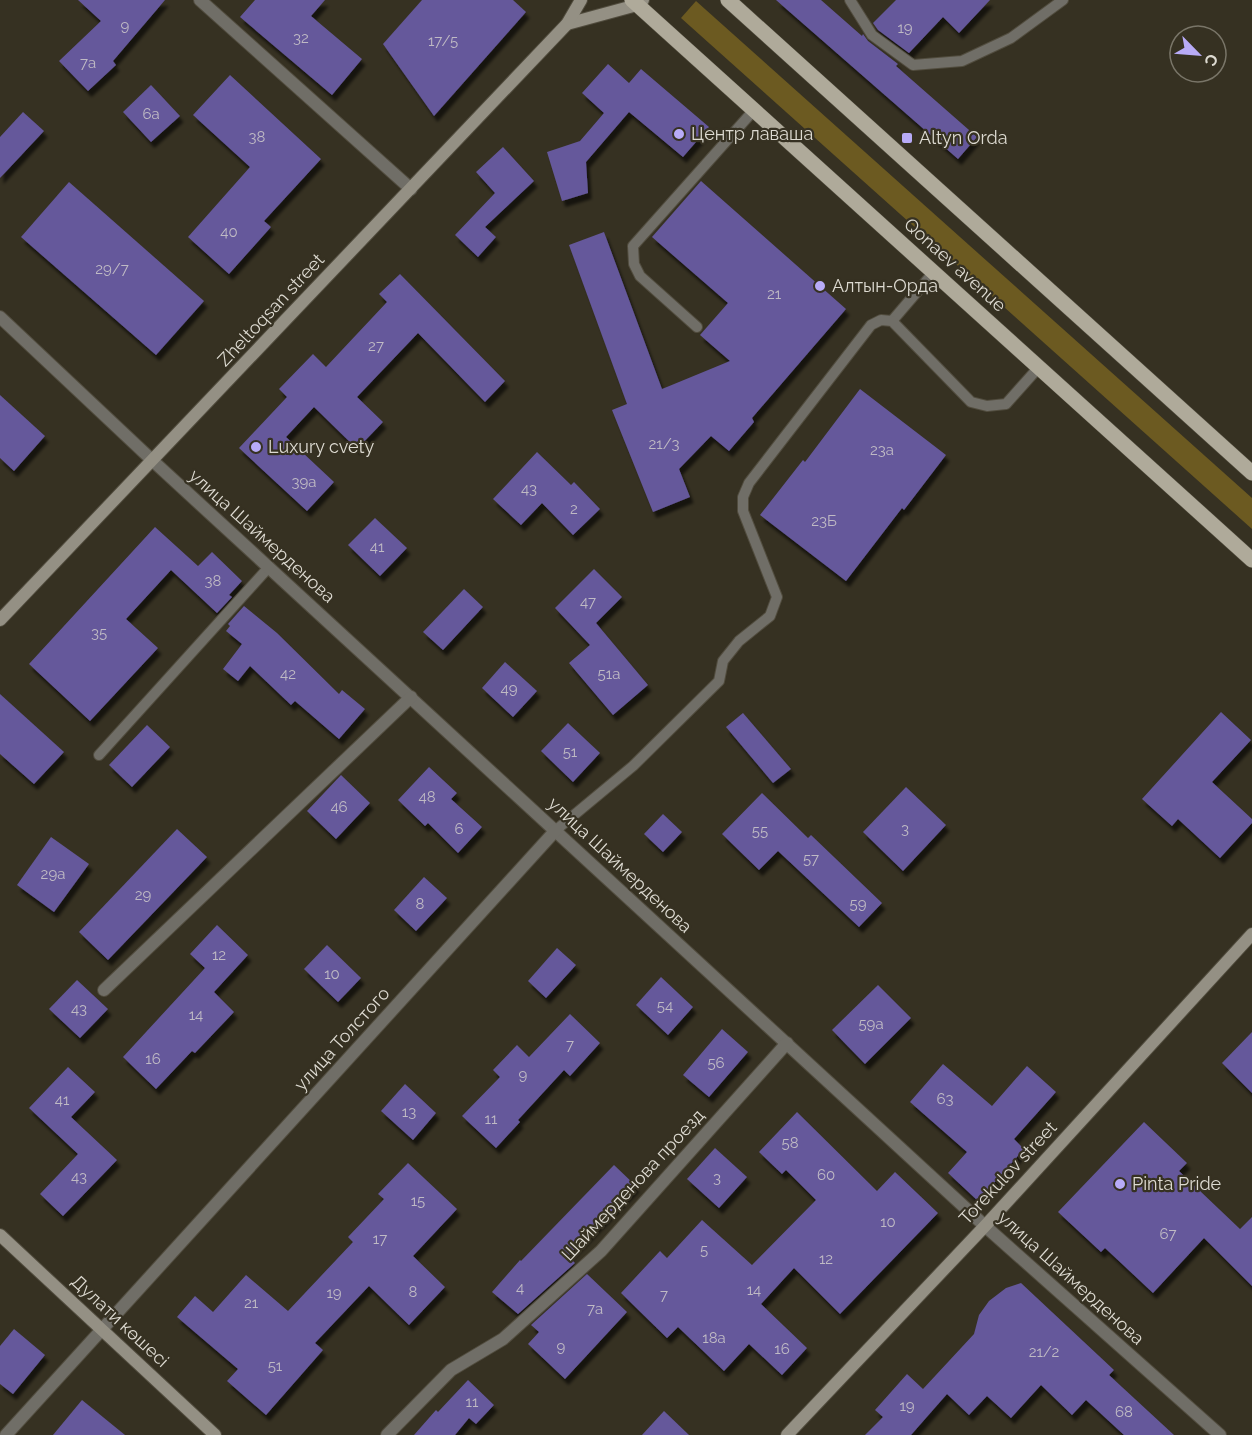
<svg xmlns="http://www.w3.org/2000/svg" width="1252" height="1435" font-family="Raleway,sans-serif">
  <defs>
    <filter id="shadow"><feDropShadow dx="3.5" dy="6" stdDeviation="1.5" flood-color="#0009"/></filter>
  </defs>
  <rect width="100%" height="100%" fill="#363122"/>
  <polygon fill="#6c5a21" points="696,1 1252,498 1252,529 681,18"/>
  <g fill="#65589b" filter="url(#shadow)">
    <polygon points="78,0 165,0 113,61 116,65 88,91 59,61 101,21"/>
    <polygon points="255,0 325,0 311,16 362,59 332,95 240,17"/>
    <polygon points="422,0 513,0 526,12 434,116 383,44"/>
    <polygon points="776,0 821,0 862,36 863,34 868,41 898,64 896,66 977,137 958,159"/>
    <polygon points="896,0 990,0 959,33 943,17 909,53 878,30 873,23"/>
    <polygon points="608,64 629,83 641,69 709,127 683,157 629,112 586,162 588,193 562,201 547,152 580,141 604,113 582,93"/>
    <polygon points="230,75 321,159 264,221 271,227 229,274 188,237 250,167 193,115"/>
    <polygon points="151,85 180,116 151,142 123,112"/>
    <polygon points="23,112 44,131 0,178 0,137"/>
    <polygon points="503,147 534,181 485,227 496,237 478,257 455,235 495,193 476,172"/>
    <polygon points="701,181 846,309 752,418 754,422 729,451 711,436 679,469 690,497 653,512 612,410 627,404 569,245 604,232 662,389 730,361 700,335 728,303 652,237"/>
    <polygon points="69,182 204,301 156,355 21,237"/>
    <polygon points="400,274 505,381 485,402 418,333 357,397 383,422 357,449 314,407 286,437 334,482 307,511 239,448 287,397 279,389 313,354 326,367 387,302 379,294"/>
    <polygon points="860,389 946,455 904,510 902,508 846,581 760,515 803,460 805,462"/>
    <polygon points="0,395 45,436 14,471 0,458"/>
    <polygon points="537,452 571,485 574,482 600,509 573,535 542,503 521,525 493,499"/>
    <polygon points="375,518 407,548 380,576 348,545"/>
    <polygon points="155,527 198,566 212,552 242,581 229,595 232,597 217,613 171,570 126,619 158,648 90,721 29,664"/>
    <polygon points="594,569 622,597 596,623 648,685 613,715 569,663 590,645 555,608"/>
    <polygon points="464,589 483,607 443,650 423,632"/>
    <polygon points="244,606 277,633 339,694 342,690 365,709 339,739 295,701 291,705 250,666 238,681 223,669 242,644 226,631 230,626 228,624"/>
    <polygon points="505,662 537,691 513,717 482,688"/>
    <polygon points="0,694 64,752 34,784 0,754"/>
    <polygon points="1221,712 1251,740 1212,782 1252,819 1252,823 1220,858 1178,819 1172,826 1142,799"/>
    <polygon points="743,713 791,769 773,783 726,727"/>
    <polygon points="568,723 600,753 573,782 541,751"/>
    <polygon points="147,725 170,747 132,787 109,765"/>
    <polygon points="429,767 457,793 451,799 482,827 458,853 428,823 425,826 398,800"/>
    <polygon points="341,775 370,803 336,839 307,811"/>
    <polygon points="906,787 946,825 903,871 863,832"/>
    <polygon points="762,793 808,838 811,835 882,903 859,927 778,851 759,870 722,834"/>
    <polygon points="663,814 682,832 663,852 644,834"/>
    <polygon points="177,829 207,857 108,960 79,932"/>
    <polygon points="51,837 89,864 54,912 17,885"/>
    <polygon points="424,877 447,898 416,931 394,910"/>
    <polygon points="217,925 248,955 214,992 234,1012 195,1053 192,1051 156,1089 123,1057 205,968 190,954"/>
    <polygon points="327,945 361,978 338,1002 304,969"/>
    <polygon points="557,948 576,965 546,998 528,981"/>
    <polygon points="661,977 693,1007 668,1035 636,1005"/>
    <polygon points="77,980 108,1009 80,1038 49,1009"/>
    <polygon points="878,985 911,1018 865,1064 832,1030"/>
    <polygon points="570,1014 600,1043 570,1076 564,1070 518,1120 520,1122 496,1148 462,1116 500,1077 493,1070 517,1045 529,1057"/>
    <polygon points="722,1029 748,1052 709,1097 683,1075"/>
    <polygon points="1252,1032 1252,1093 1222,1063"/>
    <polygon points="943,1064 992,1106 1027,1066 1056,1092 1014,1139 1024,1149 978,1201 948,1173 967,1152 910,1102"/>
    <polygon points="68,1067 95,1092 71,1117 117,1160 63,1216 40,1194 78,1154 29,1108"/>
    <polygon points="405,1084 436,1113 413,1140 381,1111"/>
    <polygon points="797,1112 877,1191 895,1172 938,1213 840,1314 794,1268 761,1304 807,1348 782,1375 749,1344 724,1371 678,1327 667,1338 621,1293 660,1251 667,1258 702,1220 752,1265 816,1200 786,1170 782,1174 759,1152"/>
    <polygon points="1144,1122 1187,1163 1179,1171 1240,1229 1252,1217 1252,1286 1204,1238 1153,1293 1105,1248 1101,1252 1058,1212"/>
    <polygon points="715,1148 747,1177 719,1208 687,1179"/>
    <polygon points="408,1163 457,1209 413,1256 445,1287 409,1325 369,1286 315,1343 323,1350 266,1415 227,1381 238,1369 177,1317 195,1296 213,1312 246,1275 288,1311 353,1242 348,1237 384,1199 378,1194"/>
    <polygon points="614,1165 636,1186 568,1256 575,1263 518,1314 492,1292 520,1260 521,1261"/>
    <polygon points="587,1274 627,1312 565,1379 528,1344 539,1332 531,1325"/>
    <polygon points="1021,1283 1114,1370 1109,1375 1174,1435 1124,1435 1086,1400 1072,1415 1041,1385 1011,1418 987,1396 969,1415 947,1394 911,1435 865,1435 883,1417 875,1410 907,1374 923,1389 974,1334 979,1315 989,1301 1006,1288"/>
    <polygon points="14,1329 45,1355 13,1394 0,1384 0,1346"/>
    <polygon points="468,1380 494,1405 476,1424 469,1418 455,1435 414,1435 436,1410 438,1412"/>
    <polygon points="82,1400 125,1435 53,1435"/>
    <polygon points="664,1411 689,1435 642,1435"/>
  </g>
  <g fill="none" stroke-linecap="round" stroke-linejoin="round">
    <g stroke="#514c3e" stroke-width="12">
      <g id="lane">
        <polyline points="850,0 872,35 913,65 962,61 1011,38 1063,0"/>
        <polyline points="892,321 934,272"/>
        <polyline points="697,327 640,276 634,264 633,246 754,110"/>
        <polyline points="99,755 269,567"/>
        <polyline points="556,830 633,766 719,681 723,661 739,641 770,616 777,597 743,511 743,497 749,483 871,325 881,320 892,321 971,402 987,406 1006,404 1039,367"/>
      </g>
    </g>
    <g stroke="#514c3e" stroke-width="14">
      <g id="street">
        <polyline points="200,0 411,189"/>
        <polyline points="0,317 153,461 985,1226 1220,1435"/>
        <polyline points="104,990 411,697"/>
        <polyline points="6,1435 556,830"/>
        <polyline points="387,1435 451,1370 503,1339 601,1251 787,1043"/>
      </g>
    </g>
    <g stroke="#514c3e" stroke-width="14">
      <g id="secondary">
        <polyline points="567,24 637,5 643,0"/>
        <polyline points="0,620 567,24 581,0"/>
        <polyline points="0,1235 215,1435"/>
        <polyline points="787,1435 985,1226 1252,934"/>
      </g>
    </g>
    <g stroke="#514c3e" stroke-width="16">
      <g id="primary">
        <polyline points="632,0 1252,560"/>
        <polyline points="728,0 1252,473"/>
      </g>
    </g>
    <use href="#lane" stroke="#706e67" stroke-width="10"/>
    <use href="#street" stroke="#706e67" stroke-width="12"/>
    <use href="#secondary" stroke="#949084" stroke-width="12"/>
    <use href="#primary" stroke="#afaa9a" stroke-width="15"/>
  </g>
  <g fill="#b8abf7" stroke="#363122" stroke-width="2">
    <circle cx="679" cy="134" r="6"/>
    <rect x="901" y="132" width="12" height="12" rx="3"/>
    <circle cx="820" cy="286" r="6"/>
    <circle cx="256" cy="447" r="6"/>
    <circle cx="1120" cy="1184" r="6"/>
  </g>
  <g text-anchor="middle" stroke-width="4.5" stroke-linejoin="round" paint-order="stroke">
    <g font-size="15" fill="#bfbac4">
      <text x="125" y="31">9</text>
      <text x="905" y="33">19</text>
      <text x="301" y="43">32</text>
      <text x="443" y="46">17/5</text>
      <text x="88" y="68">7а</text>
      <text x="151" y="119">6а</text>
      <text x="257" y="142">38</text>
      <text x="229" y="237">40</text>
      <text x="112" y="274">29/7</text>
      <text x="774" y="299">21</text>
      <text x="376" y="351">27</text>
      <text x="664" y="449">21/3</text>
      <text x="882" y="455">23а</text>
      <text x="304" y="487">39а</text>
      <text x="529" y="494">43</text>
      <text x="574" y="514">2</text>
      <text x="824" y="526">23Б</text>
      <text x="377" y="552">41</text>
      <text x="213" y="586">38</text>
      <text x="588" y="607">47</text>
      <text x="99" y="638">35</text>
      <text x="288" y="679">42</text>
      <text x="609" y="679">51а</text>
      <text x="509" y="694">49</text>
      <text x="570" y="757">51</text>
      <text x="427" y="802">48</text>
      <text x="339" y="812">46</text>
      <text x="459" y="834">6</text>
      <text x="905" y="834">3</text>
      <text x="760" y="836">55</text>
      <text x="811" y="864">57</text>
      <text x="53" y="879">29а</text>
      <text x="143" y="900">29</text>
      <text x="420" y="909">8</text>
      <text x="858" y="909">59</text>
      <text x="219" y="960">12</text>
      <text x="332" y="979">10</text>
      <text x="665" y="1011">54</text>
      <text x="79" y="1014">43</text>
      <text x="196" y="1020">14</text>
      <text x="871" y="1029">59а</text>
      <text x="570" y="1050">7</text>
      <text x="153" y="1064">16</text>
      <text x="716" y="1068">56</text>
      <text x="523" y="1080">9</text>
      <text x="945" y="1104">63</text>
      <text x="62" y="1105">41</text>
      <text x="409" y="1117">13</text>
      <text x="491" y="1124">11</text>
      <text x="790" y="1148">58</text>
      <text x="826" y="1180">60</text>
      <text x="79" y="1182">43</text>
      <text x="717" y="1183">3</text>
      <text x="418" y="1206">15</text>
      <text x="888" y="1227">10</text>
      <text x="1168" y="1239">67</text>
      <text x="380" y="1244">17</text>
      <text x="704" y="1255">5</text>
      <text x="826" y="1264">12</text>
      <text x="520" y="1293">4</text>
      <text x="754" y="1295">14</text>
      <text x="413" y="1297">8</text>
      <text x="334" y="1298">19</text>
      <text x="664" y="1300">7</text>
      <text x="251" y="1308">21</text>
      <text x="595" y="1314">7а</text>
      <text x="714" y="1343">18а</text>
      <text x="561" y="1352">9</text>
      <text x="782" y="1354">16</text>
      <text x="1044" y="1357">21/2</text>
      <text x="275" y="1371">51</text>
      <text x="472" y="1407">11</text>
      <text x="907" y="1411">19</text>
      <text x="1124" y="1417">68</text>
    </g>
    <g font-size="18" fill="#dddad1" stroke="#363122" text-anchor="start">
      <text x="691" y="140">Центр лаваша</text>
      <text x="919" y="144">Altyn Orda</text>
      <text x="832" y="292">Алтын-Орда</text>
      <text x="268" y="453">Luxury cvety</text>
      <text x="1132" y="1190">Pinta Pride</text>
    </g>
    <g font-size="18" fill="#dddad1" stroke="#363122">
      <text transform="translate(955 265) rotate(42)" y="6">Qonaev avenue</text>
      <text transform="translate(271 310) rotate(-47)" y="6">Zheltoqsan street</text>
      <text transform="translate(262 536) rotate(42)" y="6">улица Шаймерденова</text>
      <text transform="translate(620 865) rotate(43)" y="6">улица Шаймерденова</text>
      <text transform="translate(342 1039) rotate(-48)" y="6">улица Толстого</text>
      <text transform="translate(1008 1173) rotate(-47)" y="6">Torekulov street</text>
      <text transform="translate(633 1185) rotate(-47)" y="6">Шаймерденова проезд</text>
      <text transform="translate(1071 1278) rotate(42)" y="6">улица Шаймерденова</text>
      <text transform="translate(120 1321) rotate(43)" y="6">Дулати көшесі</text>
    </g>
  </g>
  <g transform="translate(1198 54) rotate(115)"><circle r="28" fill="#363122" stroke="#797568" stroke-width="1.5"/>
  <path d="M0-4.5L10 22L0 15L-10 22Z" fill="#b8abf7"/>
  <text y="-9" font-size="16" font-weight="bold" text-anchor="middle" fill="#dddad1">С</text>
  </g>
</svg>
